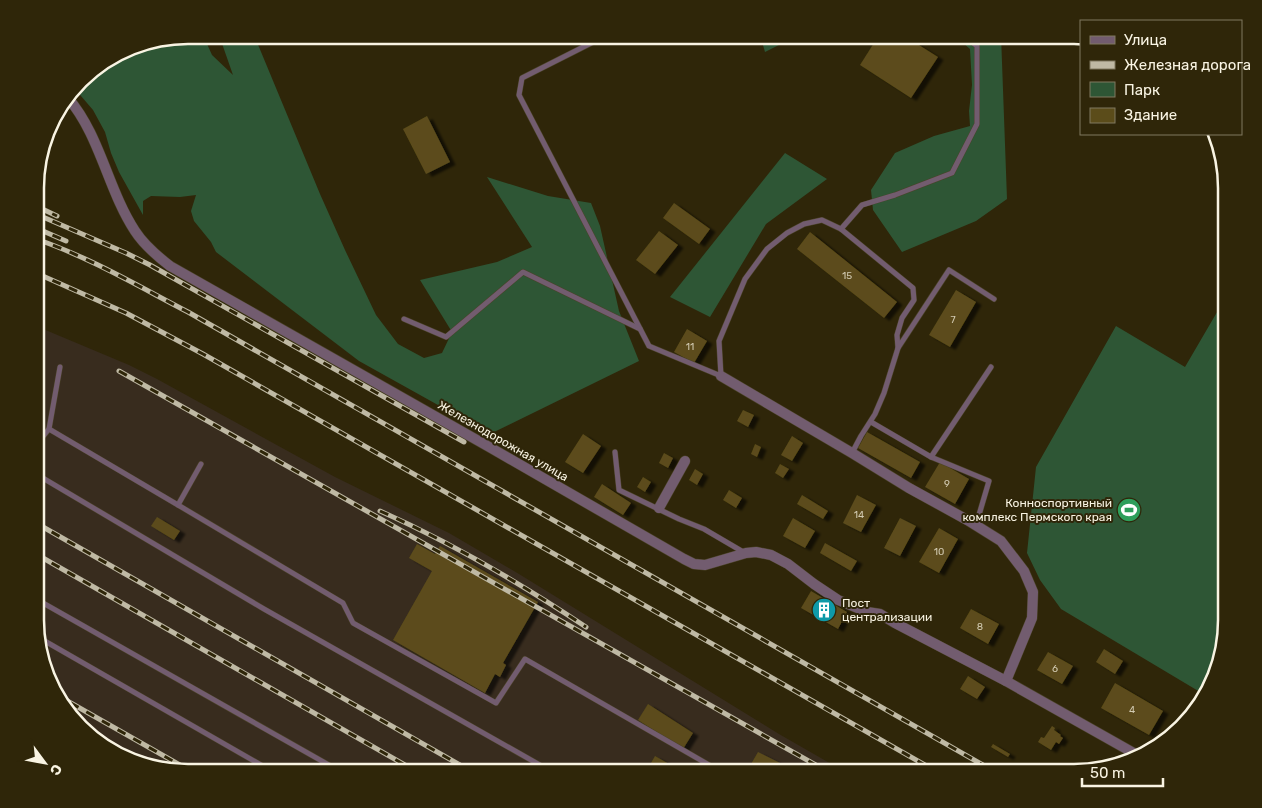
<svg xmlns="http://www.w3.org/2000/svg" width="1262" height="808" font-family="Rubik,sans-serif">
  <defs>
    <filter id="shadow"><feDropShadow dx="5.5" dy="3" stdDeviation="1" flood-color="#0009"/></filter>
  </defs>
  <rect width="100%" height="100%" fill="#2f2609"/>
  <polygon fill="#382c1e" points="36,326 129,365 157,379 335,477 449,533 519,574 779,734 847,773 188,773 139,765 103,747 56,697 36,640"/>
  <g fill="#2e5635">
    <polygon points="188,35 203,35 212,55 233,75 219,35 254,35 320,194 345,250 376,315 398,344 424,358 442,353 452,332 420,280 497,262 532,247 487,177 548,196 591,203 600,226 619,311 639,361 490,434 359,361 216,252 211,242 194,221 191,211 196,195 180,197 151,196 143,201 143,215 119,172 111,153 105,132 93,110 75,89 87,73 130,47"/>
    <polygon points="760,35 799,35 765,52"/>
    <polygon points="954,35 1001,35 1007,199 976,221 902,252 873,210 871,190 895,153 934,136 970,126 969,111 972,85 970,49"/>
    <polygon points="785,153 827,179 766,224 710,317 670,297"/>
    <polygon points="1227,295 1227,630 1205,695 1061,609 1040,580 1027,553 1036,467 1116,326 1185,367"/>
  </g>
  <g fill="#5b4c1a" filter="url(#shadow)">
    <polygon points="879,35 903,35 938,57 911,98 860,65"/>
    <polygon points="427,116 450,162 426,174 403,129"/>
    <polygon points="674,203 710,229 699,244 663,218"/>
    <polygon points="659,231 678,245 655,274 636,260"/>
    <polygon points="810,232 897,302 884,318 797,249"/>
    <polygon points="956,290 976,302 950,347 929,335"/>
    <polygon points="687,329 707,341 694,363 674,352"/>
    <polygon points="743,410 754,415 748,427 737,421"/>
    <polygon points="867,432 920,462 911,478 858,448"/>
    <polygon points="583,434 601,446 583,473 565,462"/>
    <polygon points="792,436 803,443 792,461 781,455"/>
    <polygon points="755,444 761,447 757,457 751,454"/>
    <polygon points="664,453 673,458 668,468 659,463"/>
    <polygon points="940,462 969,479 955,504 925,487"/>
    <polygon points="780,464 789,469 783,478 775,473"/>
    <polygon points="695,469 703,474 697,485 689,480"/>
    <polygon points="643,477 651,482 645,492 637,487"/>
    <polygon points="602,484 631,503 623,515 594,497"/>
    <polygon points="729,490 742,498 736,508 723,500"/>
    <polygon points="802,495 828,511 823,519 797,504"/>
    <polygon points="857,495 876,505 861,532 843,523"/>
    <polygon points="157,517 180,531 174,540 151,526"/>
    <polygon points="793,518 815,531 805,548 783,536"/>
    <polygon points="900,518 916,526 900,556 884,548"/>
    <polygon points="939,528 958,539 939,573 919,562"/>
    <polygon points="825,543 857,561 851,571 820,553"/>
    <polygon points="417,544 435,554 440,546 538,602 503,663 506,665 500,677 495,674 485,693 393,640 432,571 409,558"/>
    <polygon points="811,591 847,612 838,629 801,608"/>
    <polygon points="971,609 999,624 988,644 960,628"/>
    <polygon points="1104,649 1123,661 1115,674 1096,662"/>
    <polygon points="1048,652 1073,666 1062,684 1037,670"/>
    <polygon points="968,676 985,687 977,699 960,689"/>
    <polygon points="1115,683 1163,711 1149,735 1101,708"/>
    <polygon points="648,704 693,733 683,749 638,720"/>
    <polygon points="1052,726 1055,728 1054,730 1061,735 1060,736 1063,738 1059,744 1056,742 1051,750 1038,742 1041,737 1044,738"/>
    <polygon points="993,744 1010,754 1008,757 991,747"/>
    <polygon points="758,752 782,764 777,773 751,773 747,771"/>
    <polygon points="655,756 676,768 673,773 652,773 647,770"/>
  </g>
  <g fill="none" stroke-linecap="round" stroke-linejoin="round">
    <g stroke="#4b4328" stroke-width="6">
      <g id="service">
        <polyline points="607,35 522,78 519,95 649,346 721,376 719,341 745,279 767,249 787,233 804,224 822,220 841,229 913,288 914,300 902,318 897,335 898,348 884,393 875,414 861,436 852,453"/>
        <polyline points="841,229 862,205 895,195 952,173 977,124 977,46 963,35"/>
        <polyline points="404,319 446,337 523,272 640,329"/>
        <polyline points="898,348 949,270 994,299"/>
        <polyline points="871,422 931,457 989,481 976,525"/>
        <polyline points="49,429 178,505"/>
        <polyline points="36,445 49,429 60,367"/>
        <polyline points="615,452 619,490 679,519 704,529 745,553"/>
        <polyline points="931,457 991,367"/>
        <polyline points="201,464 178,505 343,603 353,623 496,703 525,659 723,773"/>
        <polyline points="36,474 264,609 554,773"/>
        <polyline points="36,599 343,773"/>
        <polyline points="36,636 275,773"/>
      </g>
    </g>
    <g stroke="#4b4328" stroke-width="11">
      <g id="minor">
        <path d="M68,98C100,135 108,190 135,231C144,245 157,256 170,266L491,448L684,559L694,564L705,565L746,553L756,552L771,555L788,564L814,584L838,600L867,612L880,614L895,623L1006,681L1139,756"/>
        <polyline points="721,376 852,453 909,488 969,521 1001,541 1024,571 1033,592 1032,618 1006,681"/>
        <polyline points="659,508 685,461"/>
      </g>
    </g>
    <use href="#service" stroke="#725c6f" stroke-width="5"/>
    <use href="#minor" stroke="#725c6f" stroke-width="10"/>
    <g stroke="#bfb9a4" stroke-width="5">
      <g id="rail">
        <polyline points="36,206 57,216"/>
        <polyline points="36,214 126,253 150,265 464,442"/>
        <polyline points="36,228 66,241"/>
        <path d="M36,239C89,257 138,286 188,312L997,773"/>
        <polyline points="36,273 126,313 203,354 939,773"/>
        <polyline points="119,371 830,773"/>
        <path d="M380,511C452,543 520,583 586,627"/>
        <polyline points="36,523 474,773"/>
        <polyline points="36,554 419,773"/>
        <polyline points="55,694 194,773"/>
      </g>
    </g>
    <use href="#rail" stroke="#2f2609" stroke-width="3" stroke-dasharray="9" stroke-linecap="butt"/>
  </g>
  <defs>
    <g id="stadium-disc" transform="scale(1.25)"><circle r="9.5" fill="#2e9e5b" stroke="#2f2609"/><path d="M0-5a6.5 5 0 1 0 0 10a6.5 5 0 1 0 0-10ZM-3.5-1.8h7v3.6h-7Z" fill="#fff"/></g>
    <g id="building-disc" transform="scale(1.25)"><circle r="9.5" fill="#0f9aa8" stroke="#2f2609"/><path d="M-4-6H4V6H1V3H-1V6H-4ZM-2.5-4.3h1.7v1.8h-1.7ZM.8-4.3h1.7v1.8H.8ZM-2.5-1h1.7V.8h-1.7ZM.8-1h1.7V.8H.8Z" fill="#fff"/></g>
  </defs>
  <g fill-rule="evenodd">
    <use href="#stadium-disc" x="1129" y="510"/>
    <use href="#building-disc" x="824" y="610"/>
  </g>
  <g text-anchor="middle" stroke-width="4" stroke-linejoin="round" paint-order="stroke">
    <g font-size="10" fill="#d2cab1">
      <text x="847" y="279">15</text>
      <text x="953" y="323">7</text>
      <text x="690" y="350">11</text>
      <text x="947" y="487">9</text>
      <text x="859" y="518">14</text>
      <text x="939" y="555">10</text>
      <text x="980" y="630">8</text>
      <text x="1055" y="672">6</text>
      <text x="1132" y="713">4</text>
    </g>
    <g font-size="12" fill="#f9f4e3" stroke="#2f2609">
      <text transform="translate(503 441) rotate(30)" y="4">Железнодорожная улица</text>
    </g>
    <g font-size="12" fill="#f9f4e3" stroke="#2f2609" text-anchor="end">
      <text x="1112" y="507">Конноспортивный<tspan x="1112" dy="14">комплекс Пермского края</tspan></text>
      <text x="842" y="607" text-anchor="start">Пост<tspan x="842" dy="14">централизации</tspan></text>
    </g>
  </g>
  <path d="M0 0H1262V808H0ZM188 44H1074A144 144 0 0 1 1218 188V620A144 144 0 0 1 1074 764H188A144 144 0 0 1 44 620V188A144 144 0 0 1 188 44Z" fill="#2f2609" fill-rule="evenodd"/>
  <path fill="none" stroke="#f9f4e3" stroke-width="2.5" d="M188 44H1074A144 144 0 0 1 1218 188V620A144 144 0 0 1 1074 764H188A144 144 0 0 1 44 620V188A144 144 0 0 1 188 44Z"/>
  <rect x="1080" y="20" width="162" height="115" fill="#2f2609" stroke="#807860"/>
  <rect x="1090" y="36" width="25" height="8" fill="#725c6f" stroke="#807860"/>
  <text x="1124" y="45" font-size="15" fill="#f9f4e3">Улица</text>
  <rect x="1090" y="61" width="25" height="8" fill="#bfb9a4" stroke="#807860"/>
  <text x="1124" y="70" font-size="15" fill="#f9f4e3">Железная дорога</text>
  <rect x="1090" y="82" width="25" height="15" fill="#2e5635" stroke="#807860"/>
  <text x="1124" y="95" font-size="15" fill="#f9f4e3">Парк</text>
  <rect x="1090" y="108" width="25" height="15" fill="#5b4c1a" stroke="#807860"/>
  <text x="1124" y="120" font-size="15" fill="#f9f4e3">Здание</text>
  <g transform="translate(45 763) rotate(122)" stroke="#2f2609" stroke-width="4" paint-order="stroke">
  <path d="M0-4L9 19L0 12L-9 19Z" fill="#f9f4e3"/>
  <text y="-8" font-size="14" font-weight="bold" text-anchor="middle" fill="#f9f4e3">С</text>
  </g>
  <path d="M1082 778v8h81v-8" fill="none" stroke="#f9f4e3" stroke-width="2.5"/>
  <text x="1090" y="778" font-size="15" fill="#f9f4e3" stroke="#2f2609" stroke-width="4" paint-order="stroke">50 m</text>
</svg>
